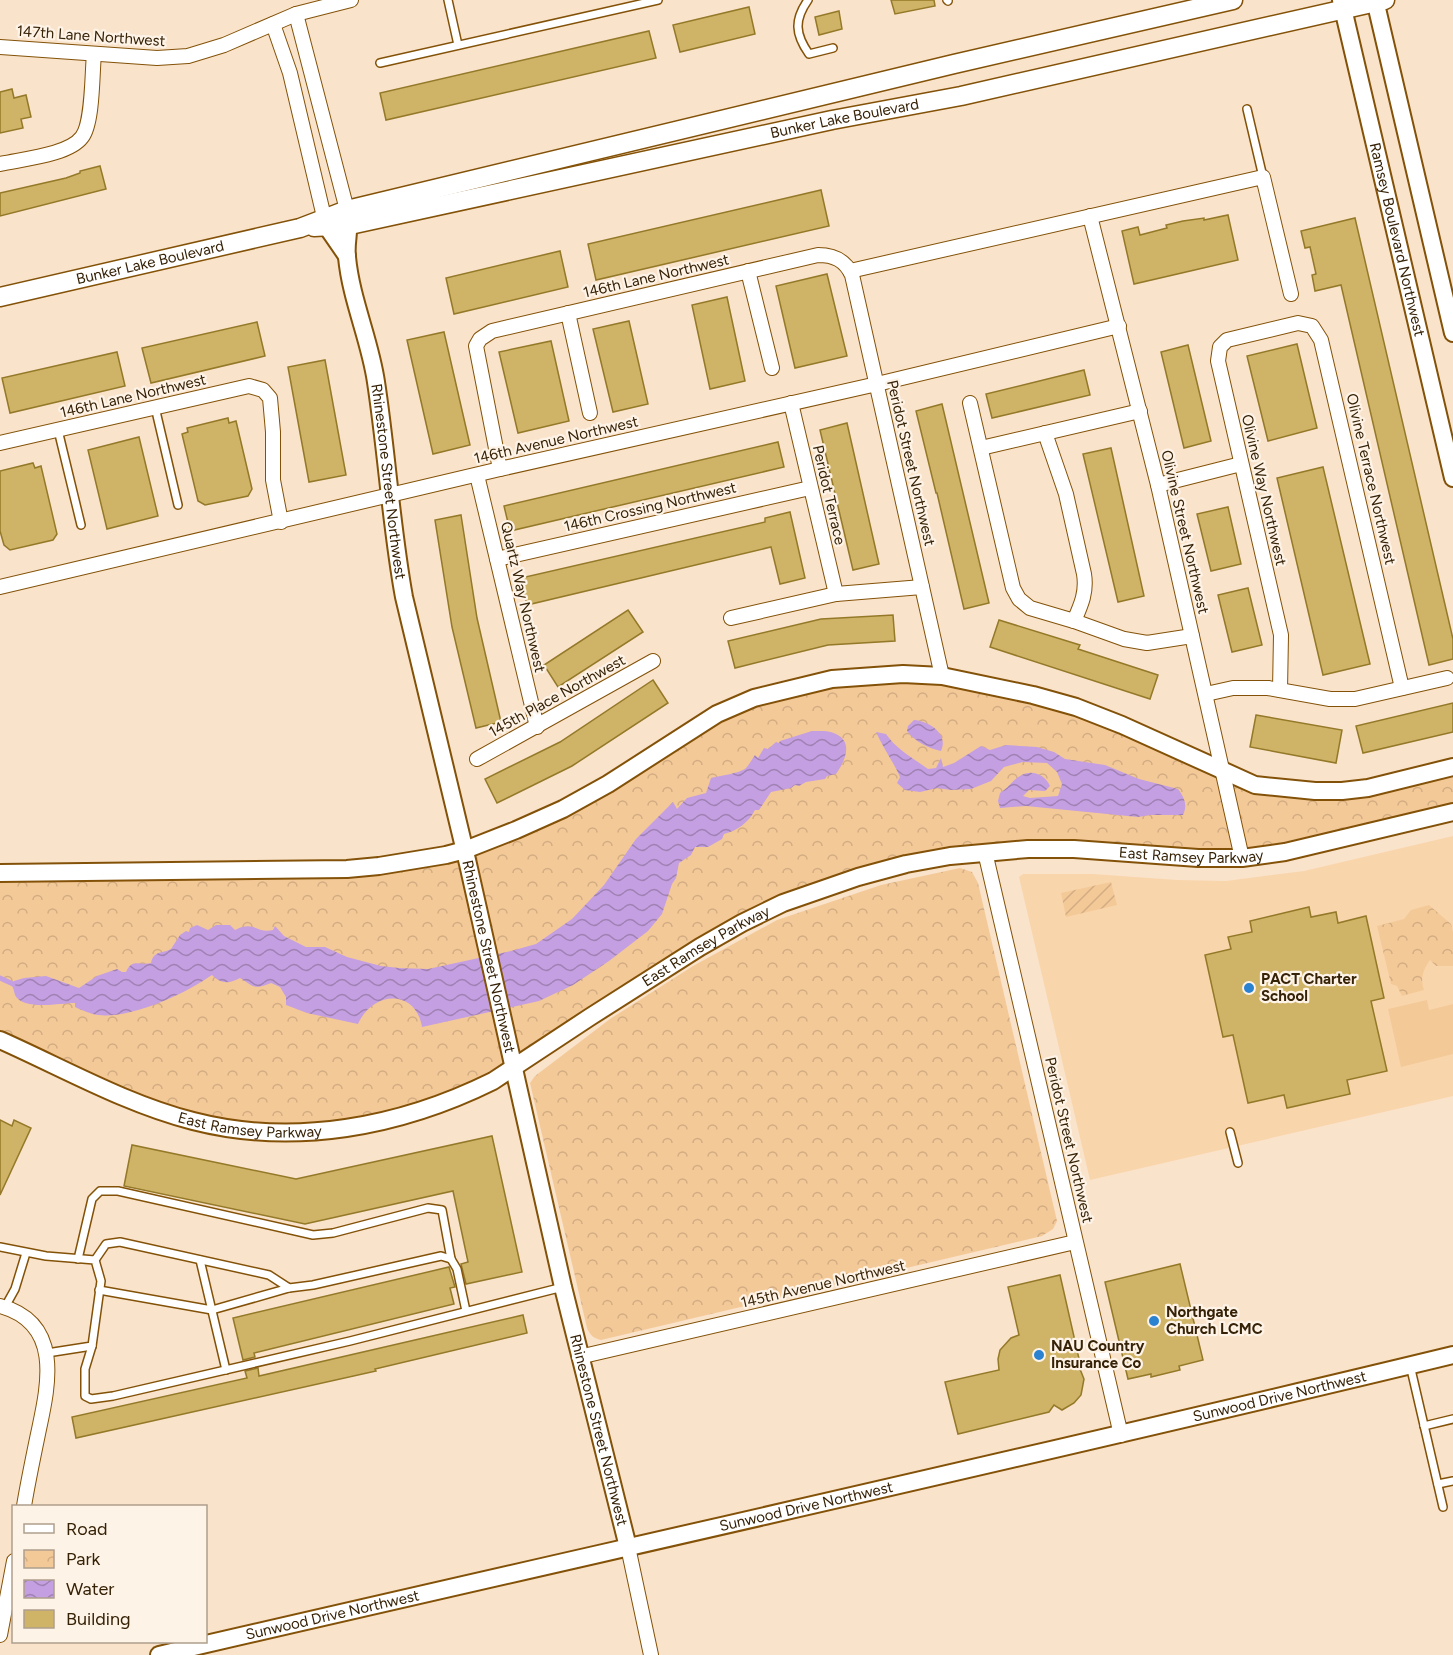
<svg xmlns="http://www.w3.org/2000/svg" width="1453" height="1655" font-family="Figtree,sans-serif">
  <defs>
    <pattern id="park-crowns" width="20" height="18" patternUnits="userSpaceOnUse" patternTransform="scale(1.5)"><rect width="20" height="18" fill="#f4c998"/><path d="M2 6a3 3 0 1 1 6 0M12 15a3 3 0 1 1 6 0" fill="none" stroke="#d2ac82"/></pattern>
    <pattern id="garden-furrows" width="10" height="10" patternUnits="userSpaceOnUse" patternTransform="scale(1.5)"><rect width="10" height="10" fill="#f4c998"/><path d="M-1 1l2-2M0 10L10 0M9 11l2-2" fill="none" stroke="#d2ac82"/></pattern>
    <pattern id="water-waves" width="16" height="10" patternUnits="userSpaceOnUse" patternTransform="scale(1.5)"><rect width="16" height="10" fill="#c49fe1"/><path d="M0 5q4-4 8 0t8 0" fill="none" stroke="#a081b4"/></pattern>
  </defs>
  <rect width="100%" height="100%" fill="#fae3cb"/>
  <polygon fill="#f9d5ac" points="1453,836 1453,1096 1090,1180 1019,877 1023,874 1093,874 1177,880 1226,881 1304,871"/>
  <polygon fill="#f4c998" points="1427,1000 1429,1010 1453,1004 1453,1054 1401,1067 1388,1009"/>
  <g fill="url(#park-crowns)">
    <path d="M905,681L933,683L1013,698L1080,717L1118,731L1269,792L1453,774V804L1271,845L1204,851L1081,842L841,877L570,1022L488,1075L435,1099L357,1120L275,1126L222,1119L202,1114L147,1099L0,1032V882L347,877C422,870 488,854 556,821C610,795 656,756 708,728C771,695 835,685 905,681Z"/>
    <path d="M960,868L972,872L978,883L1057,1221L1053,1229L1042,1236L601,1340C593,1338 590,1335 587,1328L530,1083L535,1076L610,1019L693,966L777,920L881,885Z"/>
    <path d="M1429,905L1451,924L1453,932V966H1436L1430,960C1423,970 1420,978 1424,990L1402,996L1397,986L1391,984L1377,926L1404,919L1411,910Z"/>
  </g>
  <polygon fill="url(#garden-furrows)" points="1111,882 1117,905 1066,917 1061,893"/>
  <g fill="url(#water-waves)">
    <path d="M914,720C929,721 949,734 941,751C928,748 915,742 907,731L908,726Z"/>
    <path d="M812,731C819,731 829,730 836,734C855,743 843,764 836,774L827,776L825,779L806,782L799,786L795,785L791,788L771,792L759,810H755C749,822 737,831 724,834L722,839L708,847H695L691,855L679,863L676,878L672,884L662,914L648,931L609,961L573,985L539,1001L422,1027C416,989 373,990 358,1024L307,1013L286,1005V997L280,987L271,983C253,990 255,987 240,978C229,984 221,984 212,975C185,994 131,1019 98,1015C90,1014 82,1010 75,1007V1003C60,1003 23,1011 15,995C14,992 14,989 12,986L14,981L24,978L46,976L79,988L97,976L117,969L122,972H126C132,958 140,966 151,963C154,950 162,954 171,949L180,935L186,931L189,932L190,928L197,925L208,930L216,925H230L235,930C254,920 257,934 273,930L275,926L284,936L306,947H325L347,957L381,966L399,968L428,969L511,951L536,944L572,919L604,885L636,839L673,802L677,809L687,798L706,793L711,778C719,776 741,773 746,768C749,765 752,759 755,755L758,758L764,748L768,749L776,742L779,743L780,741Z"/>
    <path d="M876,732L886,734C897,750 913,758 928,769L936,768L941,758L943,767L954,763L981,746L990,750L1006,745L1037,747L1054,752L1065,759L1105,765L1139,779L1178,789C1184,797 1188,805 1183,815H1150L1138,817L1026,806L1000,808L998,801L1000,793C1008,788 1013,780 1020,776C1031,769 1045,774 1050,786L1045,791L1029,790L1023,796L1030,798L1058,796L1062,784L1057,772L1047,763L1023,762L1004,767L991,781L971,789L951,790L937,788L920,792L905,790L897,783L900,777C893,761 883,748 876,732Z"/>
  </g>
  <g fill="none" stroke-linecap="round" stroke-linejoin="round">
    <polyline stroke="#c49fe1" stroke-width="5" points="0,978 13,984"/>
  </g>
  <g fill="#cfb366" stroke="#947929" stroke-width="1.5">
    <polygon points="891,0 934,0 935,6 895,14"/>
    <polygon points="749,7 755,34 680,52 673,25"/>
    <polygon points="839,11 842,29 819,35 815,17"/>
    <polygon points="649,31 656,58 386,120 380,93"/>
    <polygon points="12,89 14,98 26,95 31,117 21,119 23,128 0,133 0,92"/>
    <polygon points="100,166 106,189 0,216 0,193 66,178 80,173 80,171"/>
    <polygon points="821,190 829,226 596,280 588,244"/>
    <polygon points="1228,215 1238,260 1134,284 1122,231 1138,227 1140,235 1167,228 1166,225 1183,221 1204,218 1204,220"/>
    <polygon points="1355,218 1453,639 1453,659 1429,665 1341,285 1315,291 1312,275 1316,274 1310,247 1305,248 1301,231"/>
    <polygon points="560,251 568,287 454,314 446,278"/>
    <polygon points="827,274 847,356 795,368 776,286"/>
    <polygon points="727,297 745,381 710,389 692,305"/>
    <polygon points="629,321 648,404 613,412 593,329"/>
    <polygon points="257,322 265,356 151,383 142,348"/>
    <polygon points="444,332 470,445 433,454 407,340"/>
    <polygon points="551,341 569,421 518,433 499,352"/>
    <polygon points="1297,344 1317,428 1268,441 1247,356"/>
    <polygon points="1188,345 1211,441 1184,448 1161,352"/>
    <polygon points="117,352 125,386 10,413 2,378"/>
    <polygon points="325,360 346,475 309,482 288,367"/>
    <polygon points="1084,370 1090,395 992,418 986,394"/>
    <polygon points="942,404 989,603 964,609 937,493 936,493 916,411"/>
    <polygon points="228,418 229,423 236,421 252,489 248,496 205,505 198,501 182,434 188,432 187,428"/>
    <polygon points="847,423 879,564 853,570 820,430"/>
    <polygon points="139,437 158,516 107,529 88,450"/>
    <polygon points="778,442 784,467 510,531 504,506"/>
    <polygon points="1111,448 1144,596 1118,602 1083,454"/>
    <polygon points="33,463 35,468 41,466 57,534 53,540 10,550 4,545 0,531 0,471"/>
    <polygon points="1323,467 1370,664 1323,675 1277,478"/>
    <polygon points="1228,507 1241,564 1211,571 1197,514"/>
    <polygon points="790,512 805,578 780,584 771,547 527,605 521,578 765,522 765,518"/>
    <polygon points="461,515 477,618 501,722 476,728 452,627 435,520"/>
    <polygon points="1248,588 1262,645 1232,652 1218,595"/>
    <polygon points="628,610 643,632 558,687 544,665"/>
    <polygon points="893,615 895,641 828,645 735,668 728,641 821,619"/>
    <polygon points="999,620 1080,645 1078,649 1158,675 1150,699 990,647"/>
    <polygon points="653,680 668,703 572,766 497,803 485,779 560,742"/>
    <polygon points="1453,703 1453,732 1363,753 1356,726"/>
    <polygon points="1256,715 1342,730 1336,763 1250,747"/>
    <polygon points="1309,907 1311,917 1336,912 1338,923 1366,916 1384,998 1371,1001 1387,1071 1347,1080 1350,1094 1287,1108 1284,1095 1248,1103 1233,1035 1223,1037 1205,955 1231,949 1228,937 1252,932 1250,921"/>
    <polygon points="0,1120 12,1126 14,1120 31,1128 0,1195"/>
    <polygon points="492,1136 522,1272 466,1284 461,1264 468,1262 453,1191 305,1224 124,1186 132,1145 296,1179"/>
    <polygon points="1180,1264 1203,1360 1179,1366 1180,1370 1151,1377 1151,1374 1128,1379 1105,1282"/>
    <polygon points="449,1267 455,1287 450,1288 454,1304 254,1353 255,1357 243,1360 233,1318"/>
    <polygon points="1060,1275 1080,1363 1078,1364 1084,1379 1081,1395 1074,1403 1062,1410 1054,1405 1049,1412 958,1434 945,1382 999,1370 998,1359 1000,1350 1011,1338 1019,1335 1008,1287"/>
    <polygon points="523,1315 527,1333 375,1369 376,1371 76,1438 72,1417 247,1378 245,1371 258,1368 259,1376"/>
  </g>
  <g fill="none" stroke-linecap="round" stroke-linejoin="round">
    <g stroke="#835208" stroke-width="10">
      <g id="service">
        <polyline points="448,0 458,45"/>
        <path d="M808,0C794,20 795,34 809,54L833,48"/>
        <polyline points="947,0 948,1"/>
        <polyline points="380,63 658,0"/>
        <polyline points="1247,109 1263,177"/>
        <polyline points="155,407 178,505"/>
        <polyline points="58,430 81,525"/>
        <polyline points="1230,1132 1238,1163"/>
        <polyline points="0,1247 46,1256 95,1260 101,1281 92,1346 47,1353"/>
        <polyline points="78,1259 92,1199 100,1191 118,1191 313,1235 333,1233 428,1208 442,1210 451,1259"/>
        <polyline points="95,1260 106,1244 120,1242 269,1275 289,1288 313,1285 441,1256 451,1259 457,1269 466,1311"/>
        <polyline points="200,1260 226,1370"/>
        <polyline points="99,1290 212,1310 289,1288"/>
        <polyline points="5,1307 15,1289 26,1253"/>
        <polyline points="92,1346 85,1369 85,1396 91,1399 113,1396 350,1341 563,1287"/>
        <polyline points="1410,1365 1443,1507"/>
        <polyline points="1424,1426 1453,1419"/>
        <polyline points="1438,1484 1453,1481"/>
      </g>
    </g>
    <g stroke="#835208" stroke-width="16">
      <g id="minor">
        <polyline points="296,14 347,210"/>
        <polyline points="273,24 290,73 324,217"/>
        <polyline points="0,47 157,58 188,56 224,45 296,14 351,0"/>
        <path d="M0,164C22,159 69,155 82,137C93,123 92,73 94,54"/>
        <polyline points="1090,216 1158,485 1242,858"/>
        <polyline points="748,271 772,368"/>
        <polyline points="850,271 1263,177 1291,294"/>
        <polyline points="568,313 590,413"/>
        <polyline points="791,403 836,594"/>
        <polyline points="970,403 1013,588 1019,599 1030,608 1074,621 1124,639 1147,643 1192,636"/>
        <path d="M1045,433L1066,494L1084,574C1087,592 1081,605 1074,621"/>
        <polyline points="0,443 249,386 263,390 270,398 273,432 273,480 281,522"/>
        <polyline points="981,448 1140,411"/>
        <path d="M500,469L476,346L480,339L492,331L818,255C834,255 845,260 852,275L942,676"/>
        <polyline points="477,475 537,727"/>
        <polyline points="1158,485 1241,464"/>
        <polyline points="497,559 810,488"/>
        <polyline points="0,587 500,469 877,384 1119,326"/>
        <polyline points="731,618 836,594 922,587"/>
        <polyline points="1280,690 1281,635 1218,361 1220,347 1227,340 1298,323 1312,326 1321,340 1402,688"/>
        <polyline points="1206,694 1233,688 1268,688 1330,699 1355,699 1447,678"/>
        <polyline points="477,759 653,661"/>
        <polyline points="985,852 1121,1435"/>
        <path d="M0,1306C64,1323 48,1387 38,1434C33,1458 28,1482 24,1506"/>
        <polyline points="579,1357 1075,1242"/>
        <polyline points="628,1547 651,1655"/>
        <polyline points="0,1635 14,1561"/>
      </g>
    </g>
    <g stroke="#835208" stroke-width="20">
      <g id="tertiary">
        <path id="s1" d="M1341,0L1453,478"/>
        <polyline points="1375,0 1453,333"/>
        <path id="s2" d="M347,212C351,230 345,241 347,257C351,300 370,340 376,382C387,454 391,526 404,597L468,864L563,1287L628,1547"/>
        <polyline points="324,217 327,227 347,256"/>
        <polyline points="0,873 347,869 379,866 446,855 465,850 516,830 563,809 608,784 717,714 754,698 832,679 903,674 942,676 1033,695 1076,707 1122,725 1255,785 1315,791 1342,791 1368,788 1453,767"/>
        <path id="s3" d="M0,1040C63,1068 126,1104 193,1121C294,1147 400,1127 493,1081L590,1017L700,947L742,923L783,903L858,877L906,864L950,856L1028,849H1074L1198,858H1242L1285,852L1453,812"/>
        <path id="s4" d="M159,1655C590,1555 1023,1459 1453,1355"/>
      </g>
    </g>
    <g stroke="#835208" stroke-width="21">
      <g id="secondary">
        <path id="s5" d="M314,227L350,225L832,120L961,96L1385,0"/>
        <path id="s6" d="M0,297L300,228L347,210L954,64L1233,0"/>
      </g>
    </g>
    <use href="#service" stroke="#fff" stroke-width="7"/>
    <use href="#minor" stroke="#fff" stroke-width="14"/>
    <use href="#tertiary" stroke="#fff" stroke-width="16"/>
    <use href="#secondary" stroke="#fff" stroke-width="18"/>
  </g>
  <g fill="#2a82d0" stroke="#fef3e7" stroke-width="2">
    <circle cx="1249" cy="988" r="6"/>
    <circle cx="1154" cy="1321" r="6"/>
    <circle cx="1039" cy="1355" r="6"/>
  </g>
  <g text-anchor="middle" stroke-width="4.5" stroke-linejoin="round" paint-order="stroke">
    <g font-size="15" fill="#362207" stroke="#fef3e7">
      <text transform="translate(91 36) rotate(4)" y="5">147th Lane Northwest</text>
      <text dy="5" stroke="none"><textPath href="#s5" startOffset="542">Bunker Lake Boulevard</textPath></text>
      <text dy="5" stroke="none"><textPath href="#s1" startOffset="246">Ramsey Boulevard Northwest</textPath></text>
      <text dy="5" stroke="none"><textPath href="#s6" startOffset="154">Bunker Lake Boulevard</textPath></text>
      <text transform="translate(656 276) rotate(-13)" y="5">146th Lane Northwest</text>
      <text transform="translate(133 396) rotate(-13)" y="5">146th Lane Northwest</text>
      <text transform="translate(556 440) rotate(-13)" y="5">146th Avenue Northwest</text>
      <text transform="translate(911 463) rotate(77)" y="5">Peridot Street Northwest</text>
      <text transform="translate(1371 479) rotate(77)" y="5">Olivine Terrace Northwest</text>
      <text dy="5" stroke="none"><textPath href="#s2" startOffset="274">Rhinestone Street Northwest</textPath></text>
      <text transform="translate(1264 490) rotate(77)" y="5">Olivine Way Northwest</text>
      <text transform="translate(829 495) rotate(77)" y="5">Peridot Terrace</text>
      <text transform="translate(650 507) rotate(-13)" y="5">146th Crossing Northwest</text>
      <text transform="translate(1185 532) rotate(77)" y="5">Olivine Street Northwest</text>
      <text transform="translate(523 597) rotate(77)" y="5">Quartz Way Northwest</text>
      <text transform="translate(557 696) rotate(-29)" y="5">145th Place Northwest</text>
      <text dy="5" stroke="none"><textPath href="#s3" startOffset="1275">East Ramsey Parkway</textPath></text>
      <text dy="5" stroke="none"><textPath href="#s3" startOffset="771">East Ramsey Parkway</textPath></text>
      <text dy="5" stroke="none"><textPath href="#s2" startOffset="760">Rhinestone Street Northwest</textPath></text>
      <text dy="5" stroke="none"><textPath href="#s3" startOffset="267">East Ramsey Parkway</textPath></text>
      <text transform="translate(1069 1140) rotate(77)" y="5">Peridot Street Northwest</text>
      <text transform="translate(823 1284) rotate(-13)" y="5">145th Avenue Northwest</text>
      <text dy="5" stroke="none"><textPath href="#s4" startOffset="1150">Sunwood Drive Northwest</textPath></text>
      <text dy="5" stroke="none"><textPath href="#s2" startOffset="1246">Rhinestone Street Northwest</textPath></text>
      <text dy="5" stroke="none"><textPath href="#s4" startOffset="664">Sunwood Drive Northwest</textPath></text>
      <text dy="5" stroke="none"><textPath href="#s4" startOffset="178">Sunwood Drive Northwest</textPath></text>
    </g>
    <g font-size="15" font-weight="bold" fill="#362207" stroke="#fef3e7" text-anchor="start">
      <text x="1261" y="984">PACT Charter<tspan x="1261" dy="17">School</tspan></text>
      <text x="1166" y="1317">Northgate<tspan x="1166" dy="17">Church LCMC</tspan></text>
      <text x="1051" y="1351">NAU Country<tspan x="1051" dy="17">Insurance Co</tspan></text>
    </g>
  </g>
  <rect x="12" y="1505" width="195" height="138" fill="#fef3e7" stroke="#ae9f8d" stroke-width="1.5"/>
  <rect x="24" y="1524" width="30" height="9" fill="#ffffff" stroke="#ae9f8d" stroke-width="1.5"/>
  <text x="66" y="1535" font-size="18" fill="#362207">Road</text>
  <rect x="24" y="1550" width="30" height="18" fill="url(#park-crowns)" stroke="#ae9f8d" stroke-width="1.5"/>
  <text x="66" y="1565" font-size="18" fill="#362207">Park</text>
  <rect x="24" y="1580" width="30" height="18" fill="url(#water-waves)" stroke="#ae9f8d" stroke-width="1.5"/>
  <text x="66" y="1595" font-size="18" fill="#362207">Water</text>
  <rect x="24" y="1610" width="30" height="18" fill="#cfb366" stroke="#ae9f8d" stroke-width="1.5"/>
  <text x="66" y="1625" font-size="18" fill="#362207">Building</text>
</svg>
